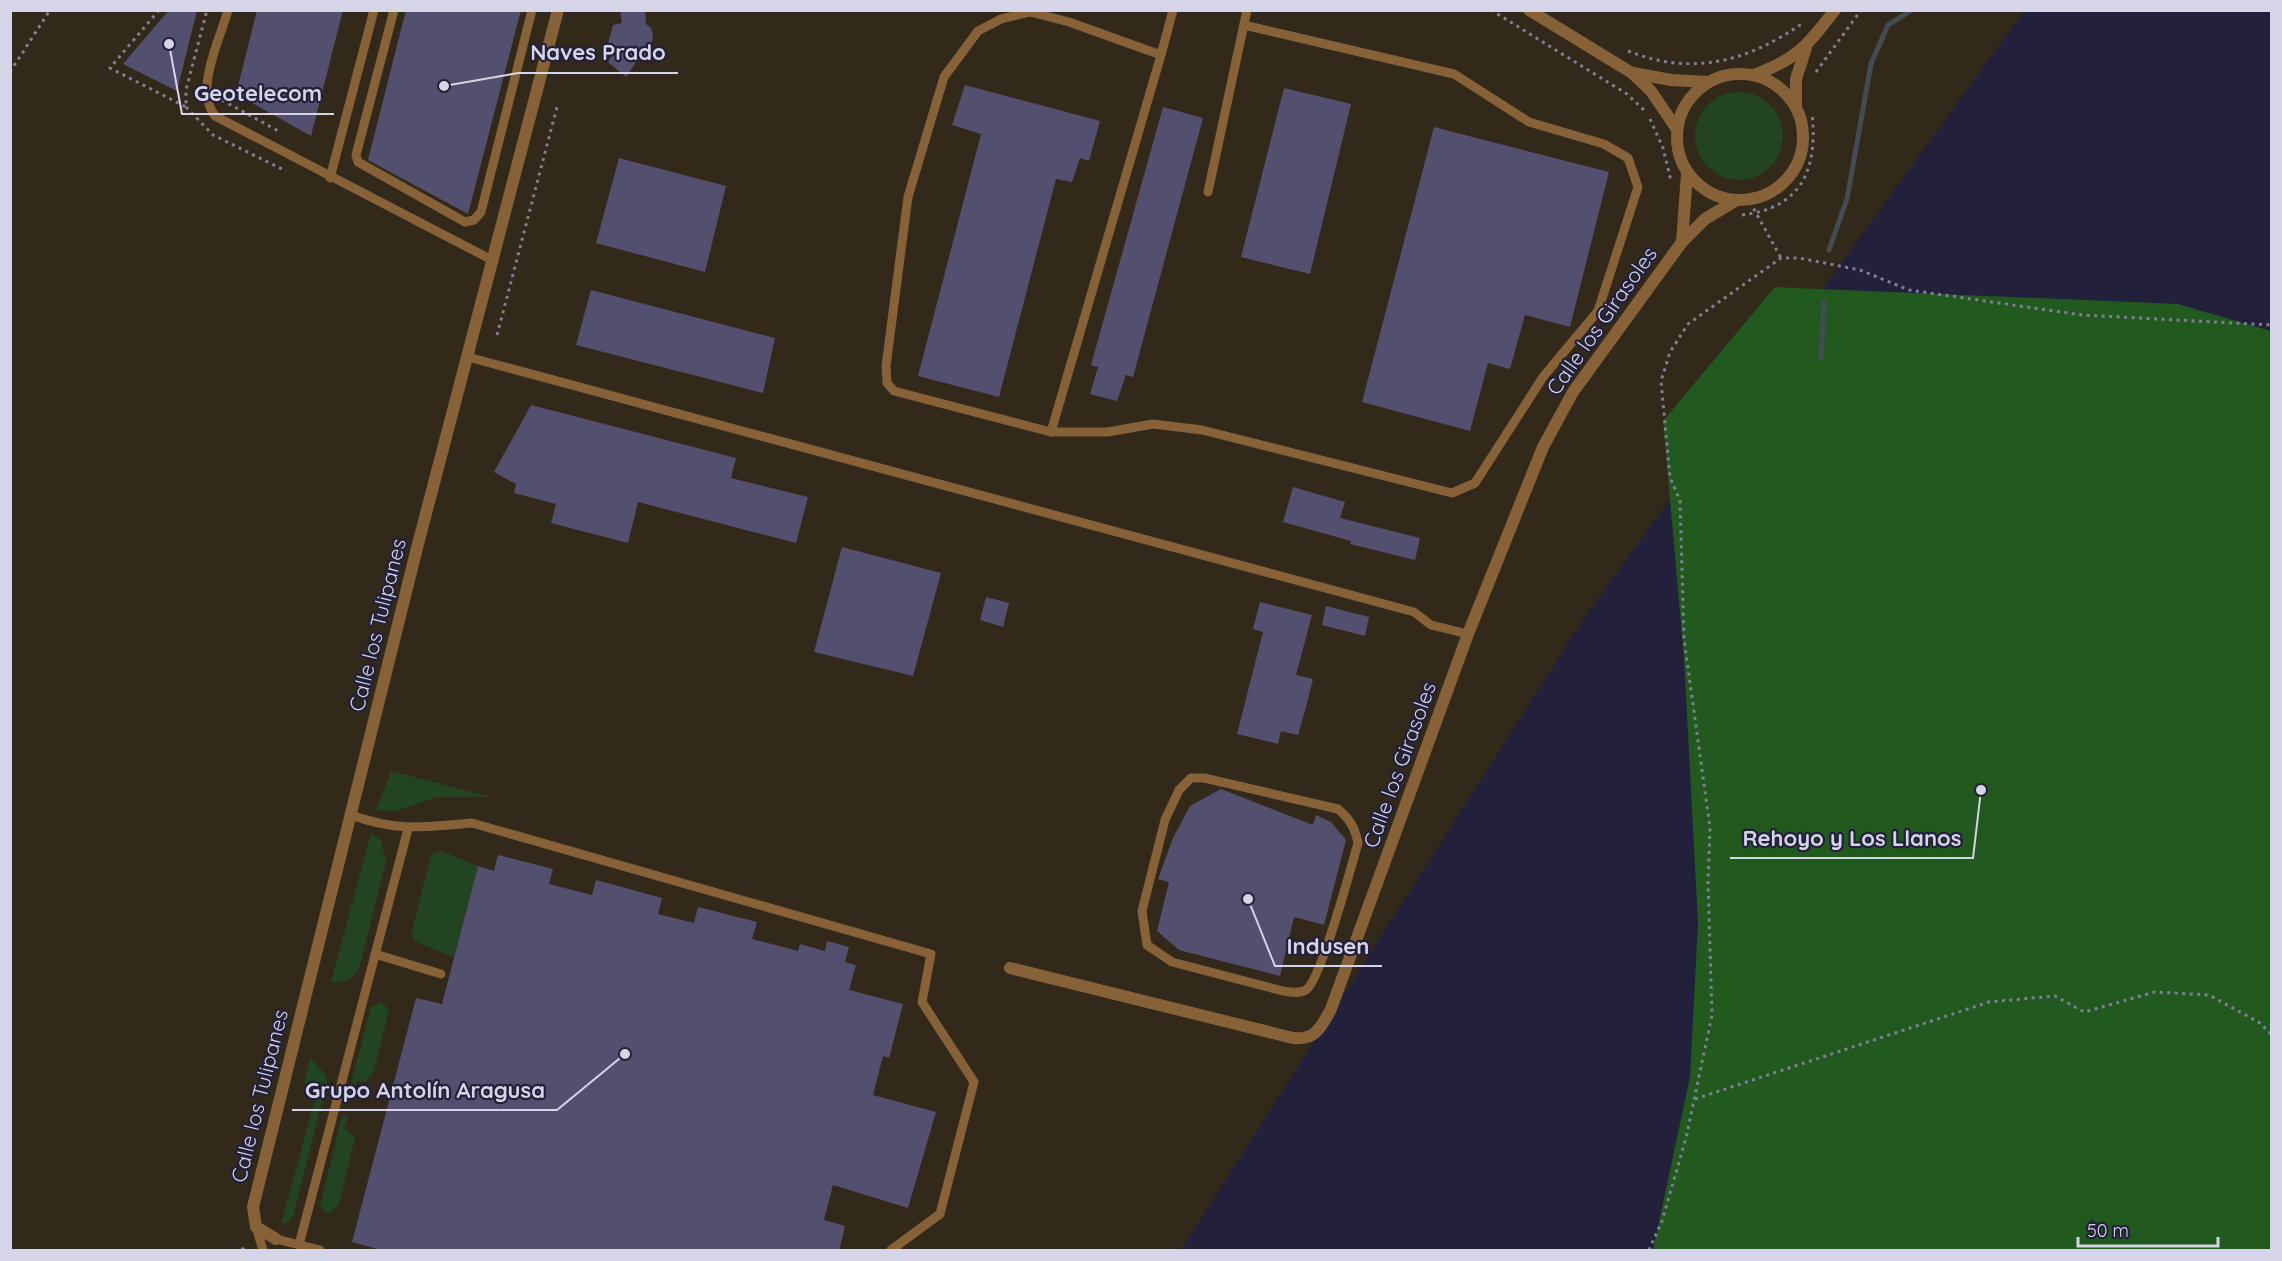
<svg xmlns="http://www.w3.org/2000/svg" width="2282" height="1261" font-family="Quicksand,sans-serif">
  <rect width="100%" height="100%" fill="#22203a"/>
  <polygon fill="#33291a" points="10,11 2024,11 1584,618 1181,1250 11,1250"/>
  <g fill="#234421">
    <circle cx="1739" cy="136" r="44"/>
    <polygon points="391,771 491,797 437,797 396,811 376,810"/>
    <path d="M371,833L381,841L386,862L359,969C352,982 345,982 331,982Z"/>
    <polygon points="441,851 478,866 454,957 416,942 411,935 430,858 436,852"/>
    <polygon points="381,1002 389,1010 374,1072 366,1082 357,1081 353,1097 348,1095 371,1007"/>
    <polygon points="310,1058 326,1075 327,1083 293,1216 289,1222 281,1224 318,1088 304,1083"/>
    <polygon points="342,1115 348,1117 344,1128 355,1137 339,1205 330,1213 325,1212 320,1206"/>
  </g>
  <polygon fill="#21591f" points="1775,287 2178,304 2271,331 2271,1250 1653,1250 1690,1077 1698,923 1684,658 1663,421"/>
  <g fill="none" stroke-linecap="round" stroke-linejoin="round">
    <g stroke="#424c52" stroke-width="5">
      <polyline points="1829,250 1847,199 1871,64 1888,25 1912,10"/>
      <polyline points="1821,358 1824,302"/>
    </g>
  </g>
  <g fill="#52506e">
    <polygon points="169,10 197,10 177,91 123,64"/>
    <polygon points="257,10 343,10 311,136 236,94"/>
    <polygon points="406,10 521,10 468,214 368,160"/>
    <polygon points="620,10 645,10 646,24 651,28 653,35 650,52 644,59 637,61 626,77 608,62 615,50 608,44 613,25 622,23"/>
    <polygon points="965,85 1100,121 1089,161 1080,158 1072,182 1056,179 999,397 918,376 981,134 952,125"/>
    <polygon points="1284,88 1351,104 1310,274 1241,257"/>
    <polygon points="1163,107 1203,118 1133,377 1126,375 1117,401 1090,394 1098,367 1091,365"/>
    <polygon points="1434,127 1609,172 1570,327 1525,315 1510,369 1488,363 1470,431 1362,402"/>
    <polygon points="619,158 726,186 705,272 596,243"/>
    <polygon points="591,290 775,338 763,393 576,345"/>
    <polygon points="531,405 736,458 731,478 808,497 796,543 638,502 628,543 551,523 556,504 514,493 516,484 494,472"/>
    <polygon points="1293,487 1345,502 1340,518 1420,538 1415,560 1350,544 1351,541 1283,522"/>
    <polygon points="842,547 941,573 913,676 814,652"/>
    <polygon points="986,597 1009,603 1003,627 980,620"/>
    <polygon points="1260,602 1312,615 1296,675 1313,679 1305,711 1298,735 1281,731 1278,744 1237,734 1263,632 1253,629"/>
    <polygon points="1326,606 1369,617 1365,636 1322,625"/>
    <polygon points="1221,789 1313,825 1316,815 1331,822 1346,840 1324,925 1294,917 1280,976 1179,950 1157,931 1169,882 1158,879 1173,838 1190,806"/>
    <polygon points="498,855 553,869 549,884 592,895 596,880 662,898 658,914 694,923 698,907 757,922 752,939 798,951 800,944 825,951 827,941 849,947 845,962 856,965 849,990 903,1004 889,1058 883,1056 873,1095 936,1112 908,1208 833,1185 824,1220 845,1226 839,1251 384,1251 352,1242 416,998 442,1004 478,866 494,871"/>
  </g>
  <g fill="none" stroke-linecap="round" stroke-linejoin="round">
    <g stroke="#807f95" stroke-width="3" stroke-dasharray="3 4.5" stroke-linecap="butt">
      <polyline points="159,10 110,68 186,107 186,90 207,10"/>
      <polyline points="1491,10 1627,94 1645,111"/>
      <path d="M1628,51C1693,77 1748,61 1803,23"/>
      <polyline points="10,72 50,10"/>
      <polyline points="1816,72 1861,10"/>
      <polyline points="222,100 280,132"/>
      <polyline points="186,107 213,135 286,171"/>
      <polyline points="1650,119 1663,148 1671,181"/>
      <polyline points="1750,202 1781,258"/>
      <path d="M1742,215C1802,208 1818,169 1812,113"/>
      <polyline points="497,335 557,107"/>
      <polyline points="1695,1099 1989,1002 2055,996 2084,1012 2155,992 2209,995 2260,1023 2272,1035"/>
      <polyline points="242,1250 246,1244"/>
      <polyline points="1649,1250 1662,1221 1686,1138 1712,1015 1708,882 1710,828 1684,639 1680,501 1670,477 1661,381 1670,352 1688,324 1781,258 1799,258 1860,270 1909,290 2082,315 2272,325"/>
    </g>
    <g stroke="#876138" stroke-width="9">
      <path d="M228,10C220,40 194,89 215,116L494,261"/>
      <polyline points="394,10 356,155 358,162 465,222 474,220 481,212 532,10"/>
      <polyline points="1161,55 1069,22 1030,12 1001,19 978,31 944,77 908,197 886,366 887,383 894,391 1051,432 1161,55 1173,10"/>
      <polyline points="330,178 374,10"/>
      <polyline points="1208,192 1247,10"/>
      <polyline points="468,357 1414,612 1431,625 1468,634"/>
      <polyline points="1051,432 1108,432 1153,424 1202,430 1452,493 1475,483 1543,377 1598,311 1638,187 1628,158 1604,144 1529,122 1454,74 1244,25"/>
      <path d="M1191,778H1204L1338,809C1350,819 1355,828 1358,843C1351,867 1321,980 1306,990C1299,994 1291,992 1283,991L1172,962L1147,945L1142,911L1165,820L1179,790Z"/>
      <path d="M351,815C398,832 423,827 472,823L931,954L922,1002L974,1082L940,1214L891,1250"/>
      <polyline points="375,954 441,974"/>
      <polyline points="256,1227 263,1250"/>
      <polyline points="276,1239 320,1250"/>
      <polyline points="299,1245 408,829"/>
    </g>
    <g stroke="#876138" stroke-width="12">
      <polyline points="1529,10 1632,73 1651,91 1676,128"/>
      <polyline points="1633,73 1671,80 1709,82"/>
      <circle cx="1740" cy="137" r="63"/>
      <path d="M1754,75C1797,59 1807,46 1835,10"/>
      <polyline points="1796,108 1796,79 1806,48"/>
      <polyline points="1682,242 1687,174"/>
      <path d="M1010,968L1293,1038C1315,1041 1322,1026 1331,1009L1468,634L1543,447L1573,392L1682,242L1705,219L1735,201"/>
      <polyline points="276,1239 256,1227 253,1207 418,544 558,10"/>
    </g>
  </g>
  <g text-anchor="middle" stroke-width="4.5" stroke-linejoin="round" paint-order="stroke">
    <g font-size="21" fill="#d5d5e7" stroke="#22203a">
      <text transform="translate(1602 321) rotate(-55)" y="7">Calle los Girasoles</text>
      <text transform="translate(378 625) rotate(-76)" y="7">Calle los Tulipanes</text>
      <text transform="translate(1400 765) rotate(-70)" y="7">Calle los Girasoles</text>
      <text transform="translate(260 1096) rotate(-76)" y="7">Calle los Tulipanes</text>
    </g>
  </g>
  <path fill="none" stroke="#d5d5e7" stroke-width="2" d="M444 86L518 73H678M169 44L182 114H334M1981 790L1973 858H1730M1248 899L1275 966H1382M625 1054L557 1110H292"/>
  <g fill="#d5d5e7" stroke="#22203a" stroke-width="2">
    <circle cx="444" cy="86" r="6"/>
    <circle cx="169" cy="44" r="6"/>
    <circle cx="1981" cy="790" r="6"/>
    <circle cx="1248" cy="899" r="6"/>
    <circle cx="625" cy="1054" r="6"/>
  </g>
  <g font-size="22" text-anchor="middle" font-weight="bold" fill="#d5d5e7" stroke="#22203a" stroke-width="4.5" stroke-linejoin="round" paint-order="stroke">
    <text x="598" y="60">Naves Prado</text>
    <text x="258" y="101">Geotelecom</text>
    <text x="1852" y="846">Rehoyo y Los Llanos</text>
    <text x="1328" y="954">Indusen</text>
    <text x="425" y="1098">Grupo Antolín Aragusa</text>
  </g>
  <rect width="2282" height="1261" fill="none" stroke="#d5d5e7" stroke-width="24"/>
  <path d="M2078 1237v9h140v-9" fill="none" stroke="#d5d5e7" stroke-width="3"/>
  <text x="2087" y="1237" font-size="18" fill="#d5d5e7" stroke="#22203a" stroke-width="4.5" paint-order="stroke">50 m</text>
</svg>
